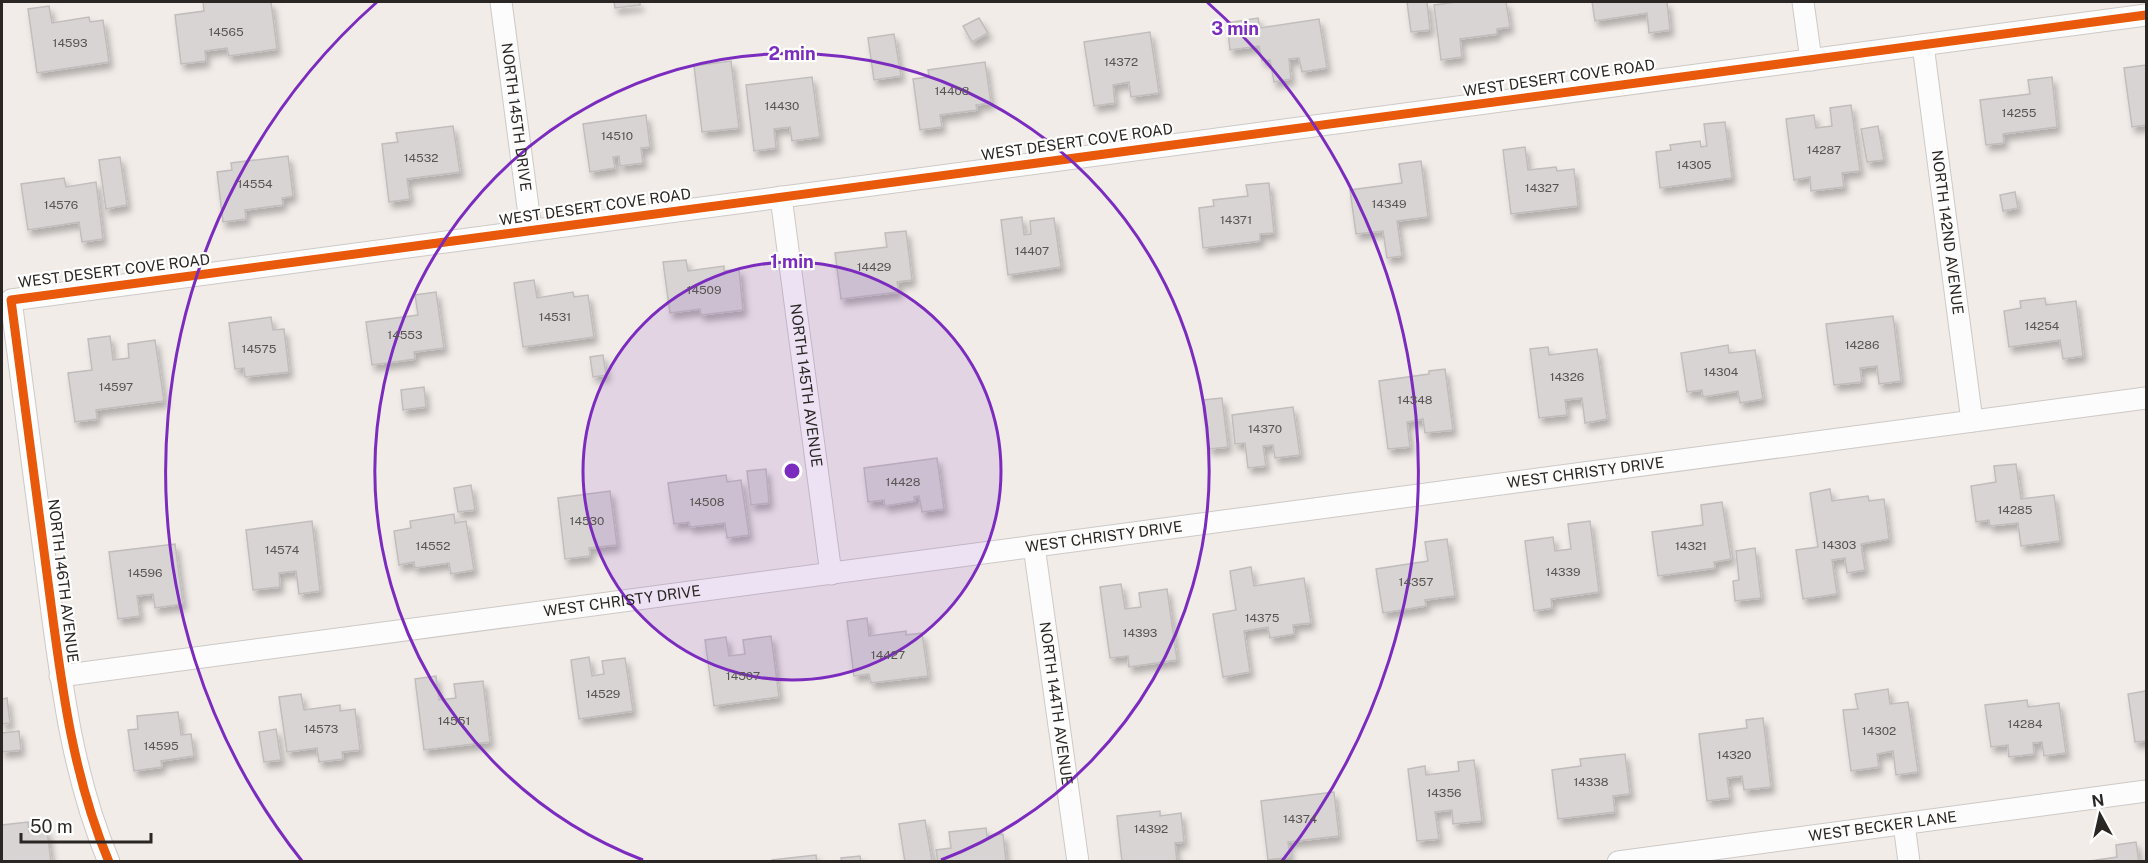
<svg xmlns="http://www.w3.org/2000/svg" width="2148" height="863" font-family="'Public Sans',sans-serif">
  <defs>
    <filter id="shadow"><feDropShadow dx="3.5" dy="6" stdDeviation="3" flood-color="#0004"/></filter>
  </defs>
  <rect width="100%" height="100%" fill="#f1ece8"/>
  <g fill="#d8d4d4" stroke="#c1bdbd" stroke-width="1.5" filter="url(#shadow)">
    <polygon points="203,2 271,2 277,49 229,56 227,48 205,51 206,61 181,64 175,15 204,11"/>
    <polygon points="614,2 640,2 640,5 615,8"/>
    <polygon points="1407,2 1427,2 1430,30 1411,32"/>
    <polygon points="1457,2 1506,2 1510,27 1497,29 1497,34 1460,39 1462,57 1441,60 1434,5"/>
    <polygon points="1592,2 1667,2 1670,30 1649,33 1647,13 1595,21"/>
    <polygon points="49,6 52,23 89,17 90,22 103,20 109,62 37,73 28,9"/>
    <polygon points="979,18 988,33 972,42 963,26"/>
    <polygon points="1258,18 1260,28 1319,19 1327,68 1302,72 1299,58 1289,59 1291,79 1274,82 1270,60 1262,61 1259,46 1230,50 1227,23"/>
    <polygon points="1150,32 1159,93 1131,97 1129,82 1113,85 1115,103 1094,106 1084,42"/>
    <polygon points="894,34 901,76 874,80 868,38"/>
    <polygon points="731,61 739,128 702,132 694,66"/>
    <polygon points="985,62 991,103 976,105 977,110 940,115 942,127 920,130 913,79 929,77 928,70"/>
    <polygon points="2146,65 2146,125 2132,127 2124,68"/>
    <polygon points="812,77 820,137 792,141 790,127 774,129 776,148 754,151 746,85"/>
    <polygon points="2052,77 2057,127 2003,134 2004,143 1986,145 1980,100 2030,94 2028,80"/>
    <polygon points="1851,105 1860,171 1842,173 1844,187 1811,191 1810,177 1794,180 1786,119 1814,115 1816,128 1832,126 1830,108"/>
    <polygon points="646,115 650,147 641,148 643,163 620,166 619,156 613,157 615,168 590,172 583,124"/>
    <polygon points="1725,122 1732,178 1660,188 1656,152 1671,150 1670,145 1700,141 1701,147 1707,146 1704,124"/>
    <polygon points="453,126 460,172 407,179 410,199 389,202 382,144 398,142 396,133"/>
    <polygon points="1878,126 1884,160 1867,162 1861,129"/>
    <polygon points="1525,147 1528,170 1556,167 1557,171 1574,169 1578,206 1511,214 1503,150"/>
    <polygon points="288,156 293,196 282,198 283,205 245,210 246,219 223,222 217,172 232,170 231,163"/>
    <polygon points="120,157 127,205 106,209 99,160"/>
    <polygon points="1421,161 1428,217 1397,221 1402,256 1387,258 1383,231 1356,234 1350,190 1402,183 1399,164"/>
    <polygon points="64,178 66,187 96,182 103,239 82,242 79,222 28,230 21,184"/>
    <polygon points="1269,183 1274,233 1260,234 1260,241 1203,248 1199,208 1214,206 1213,200 1248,196 1246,185"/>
    <polygon points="2015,192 2018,208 2003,211 2000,195"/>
    <polygon points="1022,217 1024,235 1031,234 1030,221 1054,218 1061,267 1008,275 1001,220"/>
    <polygon points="906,231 912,280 897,282 899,292 841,299 835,253 887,247 885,233"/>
    <polygon points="686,260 688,271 724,266 724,271 739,269 743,310 701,315 700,309 670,313 663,262"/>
    <polygon points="534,280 537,298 573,292 574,297 588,295 594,337 523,347 514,283"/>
    <polygon points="436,292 444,348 414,352 415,359 372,365 366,322 418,315 415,295"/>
    <polygon points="2045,298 2046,305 2076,301 2083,356 2063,359 2060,340 2009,347 2004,311 2021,308 2020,301"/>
    <polygon points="1893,316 1901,381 1879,384 1877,366 1860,368 1862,382 1834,385 1826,324"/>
    <polygon points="271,317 273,330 284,329 289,372 245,377 244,368 235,369 229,323"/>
    <polygon points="110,336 113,360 129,358 128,344 155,340 164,401 96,410 97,419 75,422 68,373 92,370 88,339"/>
    <polygon points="1728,345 1729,353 1755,350 1763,399 1740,403 1738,391 1703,397 1702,390 1687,392 1681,353"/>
    <polygon points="1548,347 1549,355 1597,349 1607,419 1585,423 1582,398 1565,400 1567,415 1539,418 1530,349"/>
    <polygon points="603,355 606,375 593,377 590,357"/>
    <polygon points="1445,369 1453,430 1425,433 1423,419 1407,422 1410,447 1388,449 1379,381 1429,374 1429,371"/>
    <polygon points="424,387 426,407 403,410 401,390"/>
    <polygon points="1222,398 1228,447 1209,449 1203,400"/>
    <polygon points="1293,407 1300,455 1275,458 1273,445 1263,446 1266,466 1248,468 1245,443 1235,444 1232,415"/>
    <polygon points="937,458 944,509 922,512 919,496 914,497 915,501 885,506 884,500 868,502 864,468"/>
    <polygon points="2016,464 2021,499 2054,495 2060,541 2021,546 2018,523 1990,526 1989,520 1976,522 1971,486 1996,482 1994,466"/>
    <polygon points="766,469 769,503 751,505 747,471"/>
    <polygon points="726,475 727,482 741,480 749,535 727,538 725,523 690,527 689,522 674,524 668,483"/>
    <polygon points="471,485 475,510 458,512 454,488"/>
    <polygon points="1830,489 1832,501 1868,496 1869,501 1884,499 1889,539 1861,544 1865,570 1847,573 1845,558 1832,560 1837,594 1803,599 1796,550 1818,547 1810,493"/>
    <polygon points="610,491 617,545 589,548 590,556 565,559 558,498"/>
    <polygon points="1722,502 1731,559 1714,562 1715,568 1658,576 1652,532 1703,525 1701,505"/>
    <polygon points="454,514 455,523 466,521 474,570 451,574 449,563 415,568 414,562 399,565 394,531 411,528 410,521"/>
    <polygon points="312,521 320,591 299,594 296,571 279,573 280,587 253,590 246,530"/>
    <polygon points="1590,521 1599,592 1551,599 1552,608 1534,611 1525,541 1553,537 1555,551 1571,549 1568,524"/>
    <polygon points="1447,539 1455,596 1425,600 1426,606 1383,613 1376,569 1428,561 1425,542"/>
    <polygon points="175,544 183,604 155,608 153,594 137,596 140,616 118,619 109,552"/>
    <polygon points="1755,548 1761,598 1735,601 1733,581 1739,580 1736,551"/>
    <polygon points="1251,567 1254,586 1304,578 1311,623 1293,625 1294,634 1270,638 1268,627 1244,631 1250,672 1223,677 1213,614 1236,610 1230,571"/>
    <polygon points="1121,584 1125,609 1141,607 1139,593 1167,589 1177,660 1129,667 1128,656 1110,658 1100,587"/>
    <polygon points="867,618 869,636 906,631 906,635 922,633 928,676 871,683 869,674 854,676 847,621"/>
    <polygon points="771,636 779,697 714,706 705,640 726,637 729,656 745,654 743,640"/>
    <polygon points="589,657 592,676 604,674 602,661 625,658 633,711 579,719 571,660"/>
    <polygon points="436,676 439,700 456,698 454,684 483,681 490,742 424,750 415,679"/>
    <polygon points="1888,689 1890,704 1908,702 1918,772 1896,775 1893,751 1877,754 1879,767 1851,771 1843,710 1858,709 1855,694"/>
    <polygon points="2146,691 2146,741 2135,742 2128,694"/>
    <polygon points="301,694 304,710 340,705 340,711 355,709 360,750 342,752 343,759 319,762 317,748 287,752 279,697"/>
    <polygon points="7,698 10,723 2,724 2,699"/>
    <polygon points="2027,700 2028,707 2059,703 2066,753 2044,756 2042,742 2033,743 2034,754 2009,757 2008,745 1991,747 1985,705"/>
    <polygon points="178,712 181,735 191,734 194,756 161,761 162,767 134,771 128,730 138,729 137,716"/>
    <polygon points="1763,718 1771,787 1744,790 1742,776 1727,778 1730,798 1707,801 1699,734 1747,728 1746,720"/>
    <polygon points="276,729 281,760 264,762 259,732"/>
    <polygon points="19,731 21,750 2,752 2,733"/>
    <polygon points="1625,754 1630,794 1613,796 1615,812 1558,819 1552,770 1581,766 1580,759"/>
    <polygon points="1474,760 1482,821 1453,824 1452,810 1435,812 1439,839 1417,841 1408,769 1425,766 1426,775 1459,771 1458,762"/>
    <polygon points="1334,792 1339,836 1288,842 1290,857 1268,860 1261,801"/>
    <polygon points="1160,811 1160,816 1181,813 1184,842 1175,843 1177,862 1122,862 1117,816"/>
    <polygon points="925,820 932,861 905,862 899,824"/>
    <polygon points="28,822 29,832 47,830 51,862 2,862 2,825"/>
    <polygon points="986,828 987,836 1003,834 1006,862 938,862 936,850 951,848 949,832"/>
    <polygon points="2136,842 2139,862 2083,862 2117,857 2116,845"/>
    <polygon points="816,855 817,862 772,862 772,860"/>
    <polygon points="860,856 861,862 842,862 841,858"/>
  </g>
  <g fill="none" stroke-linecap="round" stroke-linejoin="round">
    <g stroke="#cdc9c6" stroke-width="23">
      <g id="street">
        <path id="s1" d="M501,2L531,230"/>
        <polyline points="1803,2 1811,60"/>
        <path id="s2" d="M1923,45L1972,421"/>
        <path id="s3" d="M781,197L831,574"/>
        <path id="s4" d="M1034,546L1078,862"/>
        <path id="s5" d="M60,676L2146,398"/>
        <polyline points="1904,824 1909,862"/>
        <path d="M109,862C70,770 60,672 47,574C35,483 23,391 11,300L2146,15"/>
        <path id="s6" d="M1618,862L2146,791"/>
      </g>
    </g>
    <use href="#street" stroke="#fdfcfc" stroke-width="21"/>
    <g stroke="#fff" stroke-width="13">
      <path id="cycleway" d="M109,862C70,770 60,672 47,574C35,483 23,391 11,300L2146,15"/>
    </g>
    <use href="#cycleway" stroke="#e8590c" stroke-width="9"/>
  </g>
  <circle cx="792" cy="471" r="209" fill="#7b2cbf" fill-opacity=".12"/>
  <g fill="none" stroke="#7b2cbf" stroke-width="3">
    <circle cx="792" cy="471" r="209"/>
    <path d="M643 860A417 417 0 1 1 941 860"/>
    <path d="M302 861A626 626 0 0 1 377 2M1207 2A626 626 0 0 1 1282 861"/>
  </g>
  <g text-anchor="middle" stroke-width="4.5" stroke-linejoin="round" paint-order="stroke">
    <g font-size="12" fill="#585452">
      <text x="226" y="36">14565</text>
      <text x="70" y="47">14593</text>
      <text x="1121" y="66">14372</text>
      <text x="952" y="95">14408</text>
      <text x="782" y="110">14430</text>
      <text x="2019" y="117">14255</text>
      <text x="617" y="140">14510</text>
      <text x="1824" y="154">14287</text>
      <text x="421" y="162">14532</text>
      <text x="1694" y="169">14305</text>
      <text x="255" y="188">14554</text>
      <text x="1542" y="192">14327</text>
      <text x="1389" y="208">14349</text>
      <text x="61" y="209">14576</text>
      <text x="1236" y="224">14371</text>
      <text x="1032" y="255">14407</text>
      <text x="874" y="271">14429</text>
      <text x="704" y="294">14509</text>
      <text x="555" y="321">14531</text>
      <text x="2042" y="330">14254</text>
      <text x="405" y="339">14553</text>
      <text x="1862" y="349">14286</text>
      <text x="259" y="353">14575</text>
      <text x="1721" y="376">14304</text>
      <text x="1567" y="381">14326</text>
      <text x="116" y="391">14597</text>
      <text x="1415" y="404">14348</text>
      <text x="1265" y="433">14370</text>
      <text x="903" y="486">14428</text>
      <text x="707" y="506">14508</text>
      <text x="2015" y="514">14285</text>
      <text x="587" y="525">14530</text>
      <text x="1839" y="549">14303</text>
      <text x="433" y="550">14552</text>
      <text x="1691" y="550">14321</text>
      <text x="282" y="554">14574</text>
      <text x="1563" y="576">14339</text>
      <text x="145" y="577">14596</text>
      <text x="1416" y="586">14357</text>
      <text x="1262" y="622">14375</text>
      <text x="1140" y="637">14393</text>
      <text x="888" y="659">14427</text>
      <text x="743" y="680">14507</text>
      <text x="603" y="698">14529</text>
      <text x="454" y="725">14551</text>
      <text x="2025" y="728">14284</text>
      <text x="321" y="733">14573</text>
      <text x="1879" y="735">14302</text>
      <text x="161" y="750">14595</text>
      <text x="1734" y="759">14320</text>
      <text x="1591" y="786">14338</text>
      <text x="1444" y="797">14356</text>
      <text x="1300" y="823">14374</text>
      <text x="1151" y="833">14392</text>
    </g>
    <g font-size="15" fill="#292623" stroke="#fff">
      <text transform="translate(1559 78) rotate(-8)" y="5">WEST DESERT COVE ROAD</text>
      <text dy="5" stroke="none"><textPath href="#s1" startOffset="116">NORTH 145TH DRIVE</textPath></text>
      <text transform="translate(1077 142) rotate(-8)" y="5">WEST DESERT COVE ROAD</text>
      <text transform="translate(595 207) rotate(-8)" y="5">WEST DESERT COVE ROAD</text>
      <text dy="5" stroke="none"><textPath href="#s2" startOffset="189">NORTH 142ND AVENUE</textPath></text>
      <text transform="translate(114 271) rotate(-7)" y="5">WEST DESERT COVE ROAD</text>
      <text dy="5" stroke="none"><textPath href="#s3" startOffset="190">NORTH 145TH AVENUE</textPath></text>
      <text dy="5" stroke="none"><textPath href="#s5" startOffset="1539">WEST CHRISTY DRIVE</textPath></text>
      <text dy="5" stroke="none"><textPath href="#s5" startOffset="1053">WEST CHRISTY DRIVE</textPath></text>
      <text transform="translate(63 581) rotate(83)" y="5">NORTH 146TH AVENUE</text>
      <text dy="5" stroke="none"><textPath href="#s5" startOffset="567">WEST CHRISTY DRIVE</textPath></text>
      <text dy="5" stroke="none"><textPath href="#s4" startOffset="159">NORTH 144TH AVENUE</textPath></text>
      <text dy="5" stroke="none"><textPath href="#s6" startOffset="267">WEST BECKER LANE</textPath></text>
    </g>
  </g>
  <circle cx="792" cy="471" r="9" fill="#7b2cbf" stroke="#fff" stroke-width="3"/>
  <g font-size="18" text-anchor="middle" font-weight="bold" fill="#7b2cbf" stroke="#fff" stroke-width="4.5" stroke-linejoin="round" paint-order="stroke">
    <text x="1235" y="35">3 min</text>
    <text x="792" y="60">2 min</text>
    <text x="792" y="268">1 min</text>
  </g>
  <rect width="2148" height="863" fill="none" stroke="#292623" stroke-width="6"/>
  <g transform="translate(2100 815) rotate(352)" stroke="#ffffff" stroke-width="4.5" paint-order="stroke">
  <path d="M0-4.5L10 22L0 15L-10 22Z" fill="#292623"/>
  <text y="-9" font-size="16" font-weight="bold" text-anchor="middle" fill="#292623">N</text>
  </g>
  <path d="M21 833v9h130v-9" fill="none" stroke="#292623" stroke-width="3"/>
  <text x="30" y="833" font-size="18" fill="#292623" stroke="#ffffff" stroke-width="4.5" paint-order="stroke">50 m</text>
</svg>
